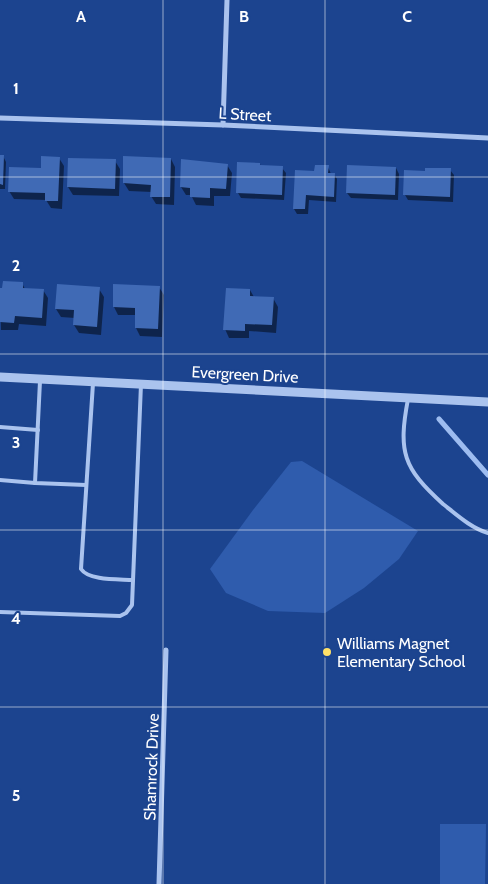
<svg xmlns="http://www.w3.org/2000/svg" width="488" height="884" font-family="Cabin,sans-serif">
  <rect width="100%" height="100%" fill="#1c448f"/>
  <g fill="#2f5cad">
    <polygon points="302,461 418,531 399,559 364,588 325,613 268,611 226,593 210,569 253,510 291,462"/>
    <polygon points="440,824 486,824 485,884 440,884"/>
  </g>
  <g fill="#0007">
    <polygon points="0,156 3,156 6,162 5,189 0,189"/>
    <polygon points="59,158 64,166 62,209 51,208 46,200 14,199 9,191"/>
    <polygon points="171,159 175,167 174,205 156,204 151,196 152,192 129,191 124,183"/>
    <polygon points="115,161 120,169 119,196 73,195 68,187"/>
    <polygon points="260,164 261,167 282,168 286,173 284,200 241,198 238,193"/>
    <polygon points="227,165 232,173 230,196 214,196 214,206 196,205 191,195 186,195 181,187"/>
    <polygon points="328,167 331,174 334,174 337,179 336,202 309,200 308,214 297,214 294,209 316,172"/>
    <polygon points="396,168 399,174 398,200 351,198 347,193"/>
    <polygon points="450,170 454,175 453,202 408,200 405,195 426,173"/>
    <polygon points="22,283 25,289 43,290 48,298 46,326 19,324 18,330 1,330 0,289"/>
    <polygon points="159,287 164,295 162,337 140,336 136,328 136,315 118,315 114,307"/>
    <polygon points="99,289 104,297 101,335 79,333 74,325 75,318 61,317 56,309"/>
    <polygon points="250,290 254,297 273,298 278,307 276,333 249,331 249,338 229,338 225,329"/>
  </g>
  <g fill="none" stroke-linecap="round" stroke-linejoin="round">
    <polyline stroke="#9dbcf0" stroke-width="5" points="439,419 488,475"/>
  </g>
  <g fill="#406ab5">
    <polygon points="0,155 4,155 3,185 0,184"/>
    <polygon points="41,156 60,157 58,201 45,201 45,193 8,192 9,167 41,168"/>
    <polygon points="123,156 171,158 170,197 150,197 151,185 123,183"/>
    <polygon points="68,158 116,159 115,189 67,187"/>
    <polygon points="181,159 228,164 226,189 210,188 210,198 190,197 190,188 180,187"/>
    <polygon points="237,162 260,163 260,165 283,166 282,195 236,193"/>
    <polygon points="315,165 329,165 328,173 335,173 334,197 306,195 305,209 293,209 295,170 314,171"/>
    <polygon points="347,165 396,167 395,195 346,193"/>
    <polygon points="425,168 451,168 450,197 403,195 404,170 425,171"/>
    <polygon points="3,281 23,282 23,288 44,289 42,318 15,316 14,323 0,322 0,288 2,288"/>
    <polygon points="57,284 100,287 97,327 73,325 74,310 55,309"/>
    <polygon points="113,284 160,286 158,329 135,328 135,308 113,307"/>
    <polygon points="226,288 250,289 250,296 274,297 272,325 245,324 245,331 223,330"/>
  </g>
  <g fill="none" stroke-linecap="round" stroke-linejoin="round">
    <g stroke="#aac3ee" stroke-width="4">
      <polyline points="40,381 35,483 86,485"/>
      <path d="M93,383L81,569C89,581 119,579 133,580"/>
      <path d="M408,399C398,452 403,468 443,504C457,515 471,528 488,533"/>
      <polyline points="0,427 38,430"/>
      <polyline points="0,480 35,483"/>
      <polyline points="0,612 120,616 126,613 132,605 141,384"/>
    </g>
    <g stroke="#aac3ee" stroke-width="5">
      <polyline points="0,118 223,125 488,138"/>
      <polyline points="223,125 227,0"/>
      <polyline points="159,884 166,650"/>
    </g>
    <polyline stroke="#aac3ee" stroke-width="9" points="0,377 488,402"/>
  </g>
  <path fill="none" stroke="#fff" stroke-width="1" stroke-opacity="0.55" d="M163,0V884M325,0V884M0,177H488M0,354H488M0,530H488M0,707H488"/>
  <circle fill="#fee068" stroke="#1c448f" stroke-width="2" cx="327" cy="652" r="5"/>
  <g text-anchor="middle" stroke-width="4" stroke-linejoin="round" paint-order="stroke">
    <g font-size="16" fill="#fff" stroke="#1c448f">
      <text transform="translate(245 114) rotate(3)" y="6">L Street</text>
      <text transform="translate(245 374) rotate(3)" y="6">Evergreen Drive</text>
      <text transform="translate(151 767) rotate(-88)" y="6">Shamrock Drive</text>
    </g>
    <g font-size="16" fill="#fff" stroke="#1c448f" text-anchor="start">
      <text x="337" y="649">Williams Magnet<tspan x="337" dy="18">Elementary School</tspan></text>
    </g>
  </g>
  <g font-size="16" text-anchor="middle" font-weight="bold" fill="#fff" stroke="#1c448f" stroke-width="4" stroke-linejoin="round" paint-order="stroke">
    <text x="81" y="22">A</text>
    <text x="244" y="22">B</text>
    <text x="407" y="22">C</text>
    <text x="16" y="94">1</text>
    <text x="16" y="271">2</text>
    <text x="16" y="448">3</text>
    <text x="16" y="624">4</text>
    <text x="16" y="801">5</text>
  </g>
</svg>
